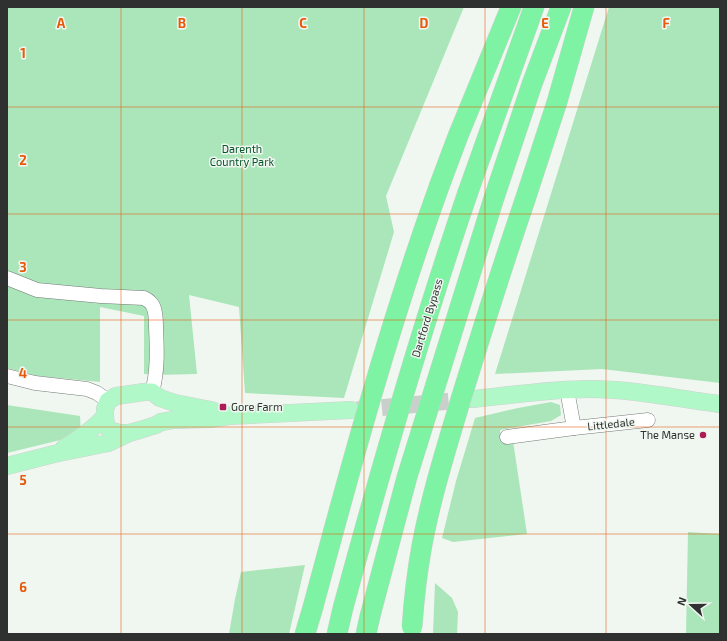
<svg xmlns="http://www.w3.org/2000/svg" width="727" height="641" font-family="'Exo 2',sans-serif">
  <rect width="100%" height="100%" fill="#f0f7f1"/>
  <g fill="#aae6b9">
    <polygon points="7,7 464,7 386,196 394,232 344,398 245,393 239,307 189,295 197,374 156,375 144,374 144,316 100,307 100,382 38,376 7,368"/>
    <polygon points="609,7 720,7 720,383 602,369 495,374"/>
    <polygon points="551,402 560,405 561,415 551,421 500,430 502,442 513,441 527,534 453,542 442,538 456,481 475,418 518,408"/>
    <polygon points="7,405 80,416 81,435 7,453"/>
    <polygon points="688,532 720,534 720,634 686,634"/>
    <polygon points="305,565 289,634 229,634 235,599 241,572"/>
    <polygon points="435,583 452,598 458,612 457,634 433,634"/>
  </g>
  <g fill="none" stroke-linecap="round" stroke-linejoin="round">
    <polyline stroke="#c9cfca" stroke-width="17" stroke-dasharray="17 8" stroke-linecap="butt" points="357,410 472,399"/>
    <g stroke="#747a75" stroke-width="15">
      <g id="minor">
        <path d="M7,278L37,290L101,296L144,298C148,300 151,302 153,306C156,312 156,320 156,327C157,349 158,371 152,392"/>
        <polyline points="7,376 35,383 87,389 97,393 108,401"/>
        <polyline points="567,390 574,428"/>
        <polyline points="507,437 574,428 648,420"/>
      </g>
    </g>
    <g stroke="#d1d2d1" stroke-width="18">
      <g id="major">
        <path d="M474,399C512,395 551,389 590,389C633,389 677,399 720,404"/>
        <polyline points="229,416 211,410 175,403 160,398 152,392 144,392 116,396 108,401 105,409 105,416 106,424 108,428 112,431 120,433 129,433 140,430 156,425 161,422 173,420 210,419 229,416 351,410"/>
        <path d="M64,448C79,439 93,430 105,416"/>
        <polyline points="7,466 54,454 108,443 129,433"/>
      </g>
    </g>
    <g stroke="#d1d2d1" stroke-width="21">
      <g id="highway">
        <polyline points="440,184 458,136 511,7"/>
        <polyline points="468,192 534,7"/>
        <polyline points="525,200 557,102 584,7"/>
        <polyline points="493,201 532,84 561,7"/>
        <polyline points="305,634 313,607"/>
        <polyline points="337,634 343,608"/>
        <polyline points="366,634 370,616"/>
      </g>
    </g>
    <use href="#minor" stroke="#fff" stroke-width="14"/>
    <use href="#major" stroke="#b1f8c8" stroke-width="17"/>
    <use href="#highway" stroke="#7df3a3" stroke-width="20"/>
    <g stroke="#d1d2d1" stroke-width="21" stroke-linecap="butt">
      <g id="highway-bridge">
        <path d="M313,607C351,465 390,322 440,184"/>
        <path d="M343,608C381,468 421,329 468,192"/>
        <polyline points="370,616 407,477 493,201"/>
        <path d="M412,627C414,599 417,572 422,545C431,497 446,449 460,402C481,334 502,267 525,200"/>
      </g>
    </g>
    <use href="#highway-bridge" stroke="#7df3a3" stroke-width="20"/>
  </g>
  <path fill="none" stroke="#e8590c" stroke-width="1" stroke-opacity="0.55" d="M121,7V634M242,7V634M364,7V634M485,7V634M606,7V634M7,107H720M7,214H720M7,320H720M7,427H720M7,534H720"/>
  <g fill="#ac1d58" stroke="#f0f7f1" stroke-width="1.5">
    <rect x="219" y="403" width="8" height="8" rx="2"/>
    <circle cx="703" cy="435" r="4"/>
  </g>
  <g text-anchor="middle" stroke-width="3" stroke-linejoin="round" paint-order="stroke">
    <g font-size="11" fill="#07542a" stroke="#f0f7f1">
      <text x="242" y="153">Darenth<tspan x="242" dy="13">Country Park</tspan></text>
    </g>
    <g font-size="11" fill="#2e312f" stroke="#f0f7f1">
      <text transform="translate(427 318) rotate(-73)" y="4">Dartford Bypass</text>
      <text transform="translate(611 424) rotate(-6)" y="4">Littledale</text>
    </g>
    <g font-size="11" fill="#2e312f" stroke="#f0f7f1" text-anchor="start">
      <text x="231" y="411">Gore Farm</text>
      <text x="695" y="439" text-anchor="end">The Manse</text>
    </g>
  </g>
  <g font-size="13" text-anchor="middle" font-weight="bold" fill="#e8590c" stroke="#f0f7f1" stroke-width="3" stroke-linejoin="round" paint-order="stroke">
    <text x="61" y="28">A</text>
    <text x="182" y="28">B</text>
    <text x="303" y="28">C</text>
    <text x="424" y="28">D</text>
    <text x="545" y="28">E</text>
    <text x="666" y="28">F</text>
    <text x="23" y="58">1</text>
    <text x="23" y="165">2</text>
    <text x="23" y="272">3</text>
    <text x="23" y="378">4</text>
    <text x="23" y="485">5</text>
    <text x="23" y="592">6</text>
  </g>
  <rect width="727" height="641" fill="none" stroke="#2e312f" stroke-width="16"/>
  <g transform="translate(691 605) rotate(291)" stroke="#f0f7f1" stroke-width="3" paint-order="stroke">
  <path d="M0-3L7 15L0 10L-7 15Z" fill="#2e312f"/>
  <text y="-6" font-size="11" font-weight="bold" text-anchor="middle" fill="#2e312f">N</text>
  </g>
</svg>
